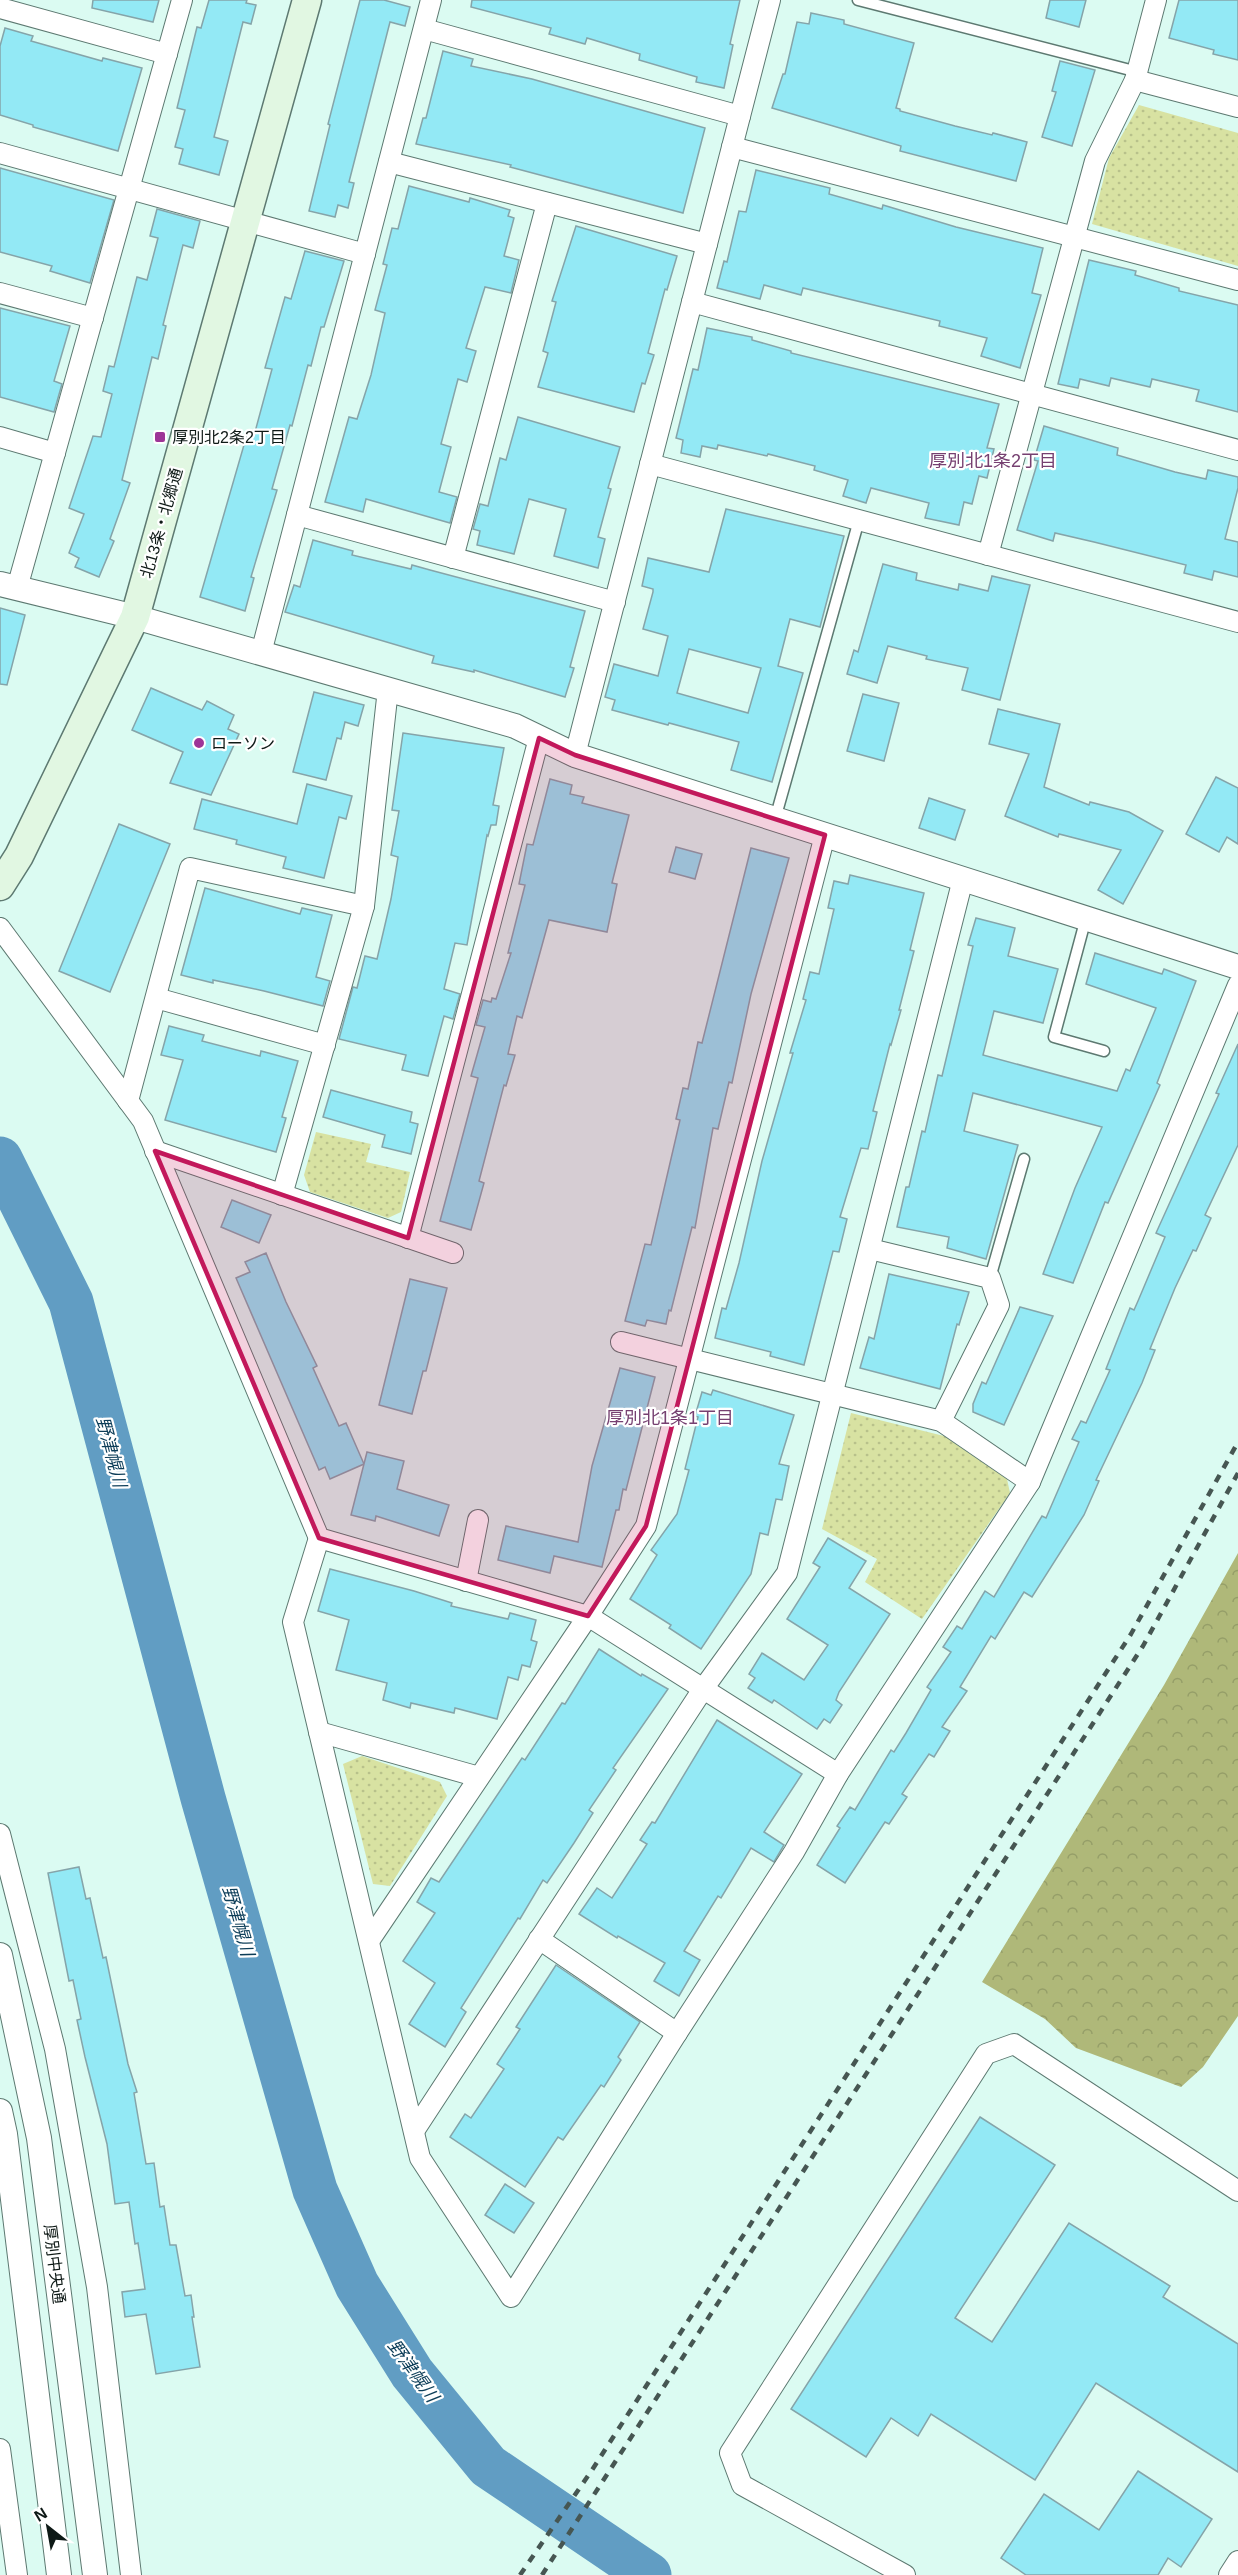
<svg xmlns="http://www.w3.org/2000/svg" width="1238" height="2575" font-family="Helvetica,'Noto Sans JP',sans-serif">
  <defs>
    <pattern id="grass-dots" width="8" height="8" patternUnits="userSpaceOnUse" patternTransform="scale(1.5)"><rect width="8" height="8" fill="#d8e2a2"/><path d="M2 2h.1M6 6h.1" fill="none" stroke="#b8c18b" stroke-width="1.8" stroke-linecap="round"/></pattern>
    <pattern id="forest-crowns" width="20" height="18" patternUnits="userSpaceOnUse" patternTransform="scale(1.5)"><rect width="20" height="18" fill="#afb879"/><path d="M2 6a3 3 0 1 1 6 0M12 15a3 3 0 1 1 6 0" fill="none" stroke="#959e68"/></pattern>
  </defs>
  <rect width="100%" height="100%" fill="#dbfbf2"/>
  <g fill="url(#grass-dots)">
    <polygon points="1139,105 1238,133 1238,266 1092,224 1109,158"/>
    <polygon points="316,1132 371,1144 366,1162 410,1172 401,1212 388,1218 310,1192 304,1175"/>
    <polygon points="851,1413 944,1436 1007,1479 1010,1493 922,1619 865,1582 877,1559 822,1529"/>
    <polygon points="362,1756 440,1782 447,1796 390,1886 373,1884 343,1764"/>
  </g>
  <polygon fill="url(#forest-crowns)" points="1238,1553 1238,2016 1203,2067 1181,2087 1076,2048 1045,2019 982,1982 1164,1685"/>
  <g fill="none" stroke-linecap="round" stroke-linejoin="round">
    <polyline stroke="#619dc3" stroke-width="45" points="0,1159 71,1302 203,1798 315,2190 357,2285 412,2373 488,2466 649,2575"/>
  </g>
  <g fill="#93e9f5" stroke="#85a4a9" stroke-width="1.5" fill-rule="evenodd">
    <polygon points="93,0 159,0 153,22 92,8"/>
    <polygon points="209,0 247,0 246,3 256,5 251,24 243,22 214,137 228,141 219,175 179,164 183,149 175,147 185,110 177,108 197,27 201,28"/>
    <polygon points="360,0 384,0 410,7 405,26 390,22 349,182 354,183 348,208 338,205 335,217 309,211 330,125 328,124"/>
    <polygon points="472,0 740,0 730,44 733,45 724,88 696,82 697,77 639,60 640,54 587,38 585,44 549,34 551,28 471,7"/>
    <polygon points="1050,0 1086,0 1079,27 1046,18"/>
    <polygon points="1179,0 1238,0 1238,60 1213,54 1214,50 1169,38"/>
    <polygon points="811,13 844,20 844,24 914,43 896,108 900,109 900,111 955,126 992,135 993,133 1027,142 1016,181 900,151 901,146 772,108 783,74 785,74 797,22 809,24"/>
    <polygon points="5,28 33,36 31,41 102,61 103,58 142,68 118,151 33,127 33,125 0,115 0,46"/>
    <polygon points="443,51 473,59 471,66 532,79 705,128 683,213 510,167 511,165 416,144 423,118 426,118"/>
    <polygon points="1060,61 1095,70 1072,146 1042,137 1056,92 1052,91"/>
    <polygon points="0,168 114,200 90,283 50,271 52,266 0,252"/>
    <polygon points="756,170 830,188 829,194 882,209 883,205 956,227 1043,248 1032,293 1041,295 1020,368 981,356 987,338 939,326 940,321 803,288 801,295 764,285 760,299 717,288 724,261 727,262 739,211 746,212"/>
    <polygon points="409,186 469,202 470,198 510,210 508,216 514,218 504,256 519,260 511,293 485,287 466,348 476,351 467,382 458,379 441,444 451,447 439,492 457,497 450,523 366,499 363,512 325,502 349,417 357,419 371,375 385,313 375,310 387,265 383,264 392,228 398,229"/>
    <polygon points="157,209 200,221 193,248 183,245 163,325 166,326 158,359 152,357 122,480 130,483 110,539 114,541 99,577 75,567 79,558 69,553 84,514 69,508 93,436 101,437 112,394 103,391 109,366 114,367 137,277 147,280 158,238 150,236"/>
    <polygon points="576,226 677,256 667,290 665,289 648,353 654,355 645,384 642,383 634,412 538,387 548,353 543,351 556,302 552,301"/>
    <polygon points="305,251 344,261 324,327 321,327 311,366 308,365 292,426 290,425 272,489 277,490 251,577 254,578 245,611 200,597 248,431 255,432 272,369 265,368 285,297 291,299"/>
    <polygon points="1089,260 1136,271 1135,275 1179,288 1179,291 1238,305 1238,412 1196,401 1199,390 1152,379 1150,387 1111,378 1109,386 1080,379 1078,388 1058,384"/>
    <polygon points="0,308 70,326 54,381 62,384 54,412 0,397"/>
    <polygon points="707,328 752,337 752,340 791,351 791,353 999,404 987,448 994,449 987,478 979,476 972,504 964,502 959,525 925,518 929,503 871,488 866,503 843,496 848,480 814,470 815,466 768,454 767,456 718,445 717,449 702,446 700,457 681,453 683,440 676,438 693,369 698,370"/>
    <polygon points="518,417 620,447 608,488 611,489 598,537 605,539 598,568 554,556 566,509 529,499 514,554 477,545 480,531 473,529 480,504 488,506 500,458 506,460"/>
    <polygon points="1044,426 1118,448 1117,455 1175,472 1206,479 1208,470 1238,477 1238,488 1225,539 1238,542 1238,577 1214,571 1212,580 1184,573 1186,565 1094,542 1055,533 1053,541 1017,530 1038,461 1034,460"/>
    <path d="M726,509L844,536L820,627L790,619L778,666L803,673L772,782L731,770L739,742L669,723L668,725L612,710L615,700L605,697L614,664L658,676L668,636L643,629L653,592V589L642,586L648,558L709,572ZM689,649L761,668L748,713L677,693Z"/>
    <polygon points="313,540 353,551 352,555 411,569 412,565 430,570 585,611 570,667 574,668 565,697 474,670 474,672 432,663 434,656 285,612 294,585 300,587"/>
    <polygon points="883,564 917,573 916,580 958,590 959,584 988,591 992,576 1030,585 1000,700 962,690 968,668 926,659 927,656 888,646 877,683 847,674 854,650 858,652"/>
    <polygon points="0,608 25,615 7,685 0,684"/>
    <polygon points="151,688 202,710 207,701 234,715 228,729 239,734 211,795 170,783 183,752 132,730"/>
    <polygon points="314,692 364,705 358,726 345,722 341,739 337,738 326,780 293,772"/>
    <polygon points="863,694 899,703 884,761 847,751"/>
    <polygon points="998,709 1060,724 1044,787 1089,805 1090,802 1129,812 1163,831 1123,904 1098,890 1121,850 1059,834 1058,837 1005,816 1029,754 989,744"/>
    <polygon points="403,733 504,748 493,805 499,806 496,825 491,825 488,836 487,835 467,945 455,943 444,989 460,994 453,1019 444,1016 428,1076 402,1070 406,1055 339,1039 353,987 357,988 365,956 377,959 391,899 398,857 391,855 399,811 392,810"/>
    <polygon points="1216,777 1238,788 1238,844 1227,837 1219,852 1186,834"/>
    <polygon points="550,779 572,785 570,794 584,797 582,803 629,815 612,883 617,884 607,932 549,920 522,1018 517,1016 508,1054 515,1055 506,1086 504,1085 479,1181 484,1183 471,1230 440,1221 478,1078 471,1076 485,1027 476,1025 483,1000 491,1002 492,998 496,999 511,953 508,953 525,885 519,884 527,844 533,845"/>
    <polygon points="307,784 352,796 346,819 339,817 324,878 283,868 286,857 236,844 237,840 194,829 202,799 297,824"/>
    <polygon points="929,798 965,810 955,840 919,828"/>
    <polygon points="119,824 170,844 110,992 59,971"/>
    <polygon points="676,847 702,854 695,879 669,872"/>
    <polygon points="751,848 789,858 751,994 732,1083 729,1082 718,1129 713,1128 695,1228 692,1227 671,1311 669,1310 666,1324 647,1320 645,1326 625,1321 645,1244 651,1245 680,1120 676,1119 683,1088 688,1089 698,1042 702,1043"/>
    <polygon points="850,875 924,893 910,950 914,951 899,1010 901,1010 891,1045 890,1044 873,1111 877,1112 868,1149 861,1148 840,1217 847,1219 839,1252 833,1251 804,1365 770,1356 771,1352 715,1338 722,1308 726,1309 739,1263 762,1161 793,1053 790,1053 806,1000 803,999 810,972 819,974 834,909 828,908 834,881 848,884"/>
    <polygon points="205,888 300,914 302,908 332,915 316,977 330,981 323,1006 264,991 213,980 213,983 181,975"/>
    <polygon points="976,918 1015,928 1008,956 1058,969 1043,1023 994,1011 983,1055 1117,1091 1126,1069 1130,1071 1156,1008 1086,984 1095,953 1162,974 1164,969 1196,981 1157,1083 1160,1085 1108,1203 1105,1202 1073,1283 1043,1274 1075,1188 1102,1127 973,1093 964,1131 1018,1145 986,1259 947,1248 949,1237 897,1227 906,1187 909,1187 922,1131 925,1132 938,1075 942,1076 973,946 968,945"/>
    <polygon points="169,1026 204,1035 202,1041 260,1056 261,1051 298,1061 282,1117 286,1118 276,1152 165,1120 183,1060 161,1055"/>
    <polygon points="1238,1044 1238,1145 1205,1215 1211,1218 1196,1251 1193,1250 1175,1288 1150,1349 1155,1350 1142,1383 1096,1480 1099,1481 1084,1515 1032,1597 1024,1592 995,1639 991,1636 960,1687 967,1691 942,1727 950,1731 934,1757 929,1754 902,1794 907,1797 889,1824 885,1822 845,1883 817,1865 840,1828 837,1826 850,1807 855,1810 891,1750 894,1752 906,1733 931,1690 927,1687 951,1652 943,1647 957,1626 962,1629 985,1591 994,1597 1042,1516 1046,1518 1079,1442 1072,1439 1081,1421 1086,1423 1110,1370 1106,1369 1130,1308 1134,1310 1138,1301 1165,1237 1156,1233 1219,1094 1216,1093"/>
    <polygon points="331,1090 412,1112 410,1122 418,1124 411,1154 382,1147 385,1135 323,1117"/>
    <polygon points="232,1200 271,1215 259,1243 221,1227"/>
    <polygon points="266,1253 286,1302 317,1366 313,1368 339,1426 346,1423 364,1464 330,1479 325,1467 319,1470 236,1278 250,1272 245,1262"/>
    <polygon points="889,1274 969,1292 959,1325 957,1324 940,1389 860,1368 869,1337 874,1339"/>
    <polygon points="410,1279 447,1288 426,1371 423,1371 412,1414 379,1405"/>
    <polygon points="1020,1307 1053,1316 1004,1425 973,1412 973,1404 982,1382 986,1384"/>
    <polygon points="620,1368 655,1377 626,1490 623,1489 619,1510 616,1510 602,1567 554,1556 550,1573 498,1560 506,1526 578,1542 592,1466"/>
    <polygon points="713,1390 794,1415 779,1464 789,1466 782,1500 776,1499 768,1535 760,1533 751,1574 701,1649 669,1628 671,1625 630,1599 657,1555 651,1550 677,1514 689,1470 685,1469 698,1417 695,1416 702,1392 711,1395"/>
    <polygon points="367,1452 404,1461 397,1489 449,1505 439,1536 376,1516 375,1521 351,1515"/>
    <polygon points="828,1538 866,1561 849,1588 890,1614 839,1692 836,1700 842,1705 830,1723 824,1719 817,1729 774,1700 772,1703 748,1688 755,1678 749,1674 762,1653 804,1680 828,1645 787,1619 820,1567 813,1563"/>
    <polygon points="330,1569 414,1591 452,1603 451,1606 508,1619 510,1613 536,1620 531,1640 537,1642 530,1667 522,1665 518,1680 508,1677 497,1719 455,1708 454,1713 411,1703 410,1708 383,1700 387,1683 336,1670 349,1620 318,1611"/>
    <polygon points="599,1649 641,1676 642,1674 668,1689 613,1768 616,1770 589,1810 593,1813 574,1843 547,1883 543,1880 520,1919 518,1918 461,2008 466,2012 445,2047 409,2024 435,1983 403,1961 435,1913 417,1902 431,1878 439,1882 522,1758 525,1760 562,1703 565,1704"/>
    <polygon points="717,1720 802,1774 764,1832 784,1845 774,1862 751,1848 721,1898 718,1896 684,1951 700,1960 679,1996 654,1981 665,1963 618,1936 617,1938 579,1914 597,1888 612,1898 647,1844 640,1840 652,1822 655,1823"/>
    <polygon points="79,1867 86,1899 90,1898 103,1958 106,1957 128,2064 137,2092 134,2093 146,2164 154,2163 160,2207 164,2206 170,2245 176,2245 185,2296 191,2295 194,2317 192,2317 200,2367 156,2374 146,2314 125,2317 122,2292 145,2289 138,2243 135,2244 129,2202 115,2204 107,2144 85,2057 77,2020 81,2019 73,1980 69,1981 48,1873"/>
    <polygon points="556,1965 640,2022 618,2057 621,2060 604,2087 601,2085 563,2140 558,2137 525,2187 450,2137 465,2114 471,2118 504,2069 497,2064 520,2029 516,2027"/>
    <polygon points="980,2117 1055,2165 955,2318 992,2342 1069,2223 1170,2286 1163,2297 1238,2344 1238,2472 1096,2383 1035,2480 931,2414 918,2436 891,2418 866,2457 791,2409"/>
    <polygon points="505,2184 534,2203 514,2233 485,2215"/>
    <polygon points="1138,2471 1212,2519 1181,2567 1168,2558 1158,2575 1026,2575 1001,2558 1044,2494 1099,2530"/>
  </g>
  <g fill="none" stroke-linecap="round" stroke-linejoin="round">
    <g stroke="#5d7971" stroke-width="13">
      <g id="service">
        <polyline points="858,0 1138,72"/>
        <polyline points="775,819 859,520"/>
        <polyline points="1086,918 1054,1037 1104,1051"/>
        <polyline points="990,1278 1024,1159"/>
      </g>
    </g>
    <g stroke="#5d7971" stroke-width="22">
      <g id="minor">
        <polyline points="0,8 167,54"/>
        <polyline points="424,29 740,116"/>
        <polyline points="1135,80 1238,107"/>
        <polyline points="732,147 1238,280"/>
        <polyline points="0,153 365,254"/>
        <polyline points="389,162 707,244"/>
        <polyline points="0,293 93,318"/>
        <polyline points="692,302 1238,450"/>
        <polyline points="0,437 55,453"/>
        <polyline points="650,464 1238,622"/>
        <polyline points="297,515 615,602"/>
        <polyline points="988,555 1095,161 1135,80 1156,0"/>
        <polyline points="453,558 547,203"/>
        <polyline points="17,588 182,0"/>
        <polyline points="261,653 431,0"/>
        <polyline points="575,755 770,0"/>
        <polyline points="0,928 143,1121 319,1538 588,1616 838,1774"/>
        <polyline points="156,998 325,1045"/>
        <polyline points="128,1101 190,868 364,906"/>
        <polyline points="155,1151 453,1253"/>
        <polyline points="282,1195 364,906 388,689"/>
        <polyline points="408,1238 539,738"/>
        <polyline points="870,1249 990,1278 999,1305 941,1421"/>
        <polyline points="621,1342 941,1421 1030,1482"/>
        <polyline points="319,1538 293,1622 420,2158 511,2297 677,2033 794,1852 838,1774 1030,1482 1238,985"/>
        <polyline points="466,1581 478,1520"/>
        <polyline points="319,1732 479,1777"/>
        <polyline points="0,1834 55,2049 97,2287 131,2575"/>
        <polyline points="539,1939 677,2033"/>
        <polyline points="369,1941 588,1616 646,1526 825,835"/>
        <polyline points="414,2131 703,1689 787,1573 963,879"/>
        <polyline points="0,2449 17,2575"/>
        <polyline points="905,2575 742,2485 730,2453 986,2054 1014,2044 1238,2191"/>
        <polyline points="1229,2575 1238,2561"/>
      </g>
    </g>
    <g stroke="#5d7971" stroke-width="26">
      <g id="tertiary">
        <polyline points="0,584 135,617 515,726 575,755 1238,967"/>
        <polyline points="0,1955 39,2138 95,2575"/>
        <polyline points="0,2111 5,2134 59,2575"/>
      </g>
    </g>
    <g stroke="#5d7971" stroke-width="31">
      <polyline id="secondary" points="0,886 19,856 135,617 307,0"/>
    </g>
    <use href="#service" stroke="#fff" stroke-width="10"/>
    <use href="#minor" stroke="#fff" stroke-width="20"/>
    <use href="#tertiary" stroke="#fff" stroke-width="24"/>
    <use href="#secondary" stroke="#e1f7e2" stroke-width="28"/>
    <g stroke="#465652" stroke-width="4.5" stroke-dasharray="8 8" stroke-linecap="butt">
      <polyline points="520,2575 592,2470 1131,1634 1238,1442"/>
      <polyline points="542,2575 1143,1646 1238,1473"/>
    </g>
  </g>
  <path fill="#c2185b" fill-opacity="0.2" stroke="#c2185b" stroke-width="4.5" stroke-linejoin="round" d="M539,738L575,755L825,835L646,1526L588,1616L319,1538L155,1151L408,1238Z"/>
  <g fill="#9d3597" stroke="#fff" stroke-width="2">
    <rect x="154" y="431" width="12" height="12" rx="3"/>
    <circle cx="199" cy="743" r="6"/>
  </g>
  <g text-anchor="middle" stroke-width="4.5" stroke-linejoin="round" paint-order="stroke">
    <g font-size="16" fill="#0e1916" stroke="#fff" text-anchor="start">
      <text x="172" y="443">厚別北2条2丁目</text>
      <text x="211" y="749">ローソン</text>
    </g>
    <g font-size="16" fill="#0e1916" stroke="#fff">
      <text transform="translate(161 523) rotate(-74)" y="6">北13条・北郷通</text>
      <text transform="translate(55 2264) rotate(83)" y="6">厚別中央通</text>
    </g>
    <g font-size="18" fill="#764071" stroke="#fff">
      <text x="993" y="467">厚別北1条2丁目</text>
      <text x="670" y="1424">厚別北1条1丁目</text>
    </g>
    <g font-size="18" font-style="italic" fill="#0c3d58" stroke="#fff">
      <text transform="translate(111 1452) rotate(75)" y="6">野津幌川</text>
      <text transform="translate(238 1921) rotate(74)" y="6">野津幌川</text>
      <text transform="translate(413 2371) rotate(54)" y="6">野津幌川</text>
    </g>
  </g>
  <g transform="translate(48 2527) rotate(329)" stroke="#ffffff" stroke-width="4.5" paint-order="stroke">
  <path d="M0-4.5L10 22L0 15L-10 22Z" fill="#0e1916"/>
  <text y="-9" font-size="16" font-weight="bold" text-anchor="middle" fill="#0e1916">N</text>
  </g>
</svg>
